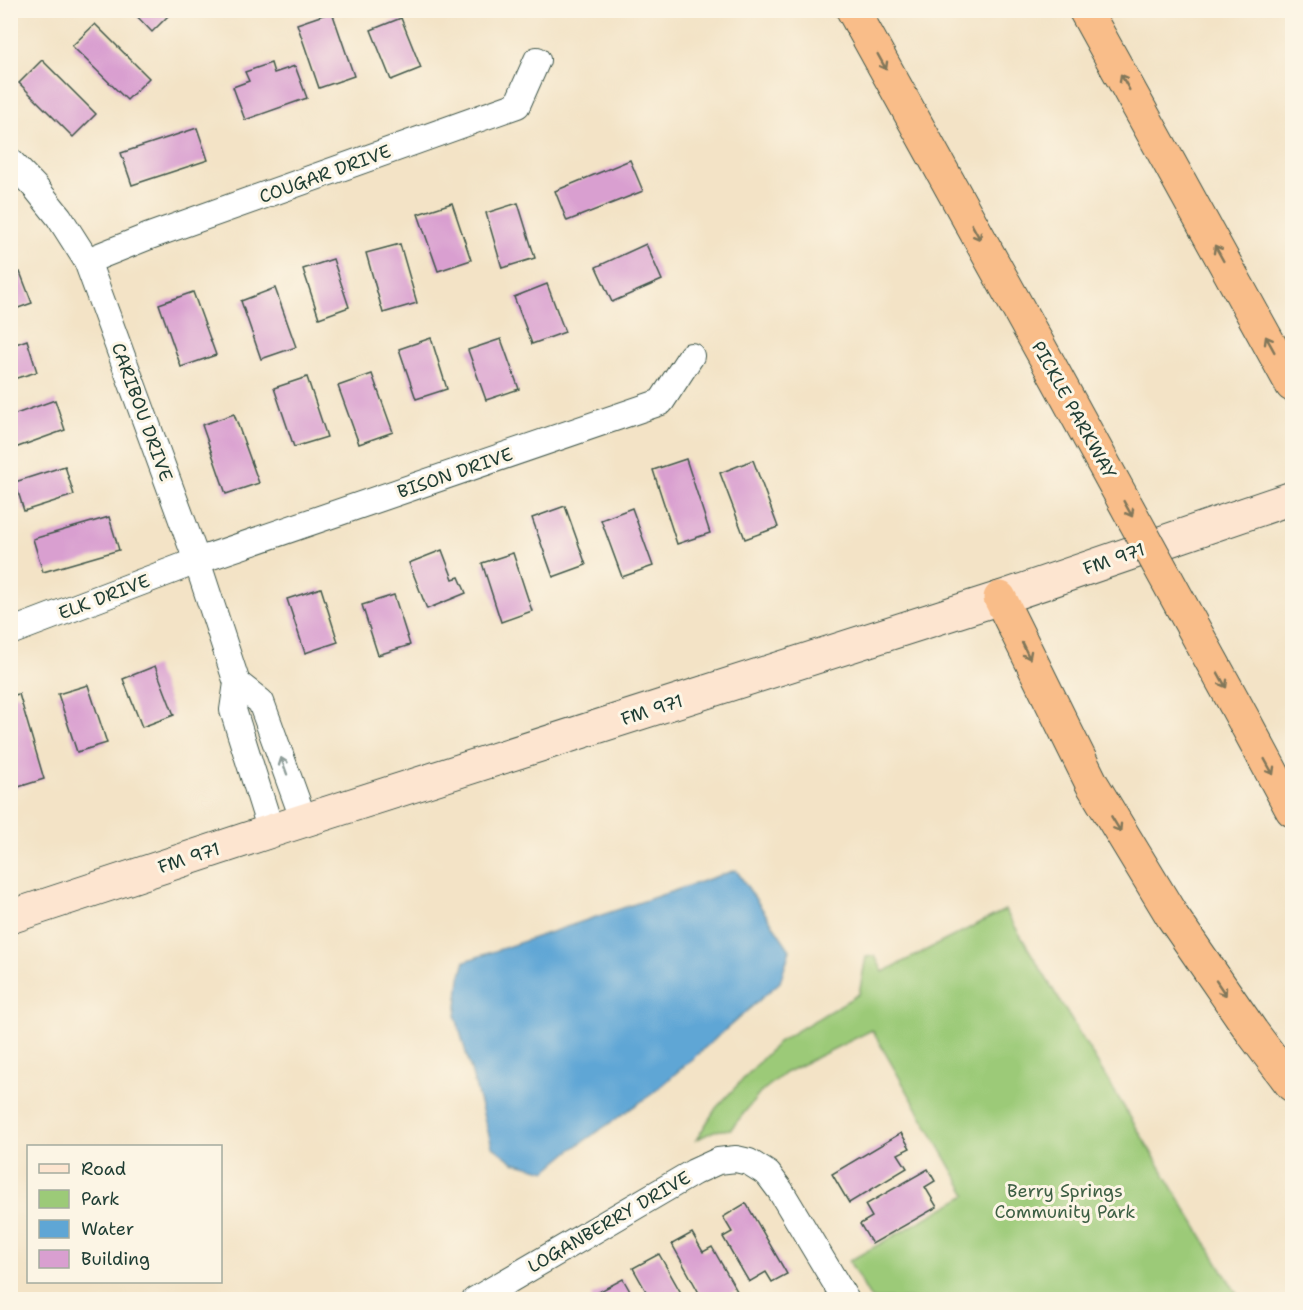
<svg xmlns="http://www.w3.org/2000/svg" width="1303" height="1310" font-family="'Shantell Sans',sans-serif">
  <rect width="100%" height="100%" fill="#fcf5e5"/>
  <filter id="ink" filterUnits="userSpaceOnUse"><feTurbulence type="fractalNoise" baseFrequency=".0167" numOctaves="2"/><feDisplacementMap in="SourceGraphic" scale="12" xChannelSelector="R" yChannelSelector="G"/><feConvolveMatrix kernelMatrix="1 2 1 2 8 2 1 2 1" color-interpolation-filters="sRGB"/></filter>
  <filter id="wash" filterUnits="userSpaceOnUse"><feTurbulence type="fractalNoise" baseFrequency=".008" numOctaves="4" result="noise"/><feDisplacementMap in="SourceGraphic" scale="24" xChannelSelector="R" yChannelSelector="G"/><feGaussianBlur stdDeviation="1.35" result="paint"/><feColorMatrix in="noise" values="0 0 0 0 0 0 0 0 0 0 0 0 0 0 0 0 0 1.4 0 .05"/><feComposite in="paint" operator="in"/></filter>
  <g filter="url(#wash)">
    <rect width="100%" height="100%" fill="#f3e3c6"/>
    <polygon fill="#9cca78" stroke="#5e8456" stroke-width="1.5" points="1005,910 1240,1299 871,1299 849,1261 967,1195 872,1030 785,1073 761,1092 731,1129 714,1131 696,1140 716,1108 778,1042 859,994 866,957 875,956 883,972"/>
    <polygon fill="#5fa6d5" stroke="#3f7284" stroke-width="1.5" points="736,870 790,950 780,982 652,1094 571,1150 546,1171 513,1162 492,1146 456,1017 460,978 465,961"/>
    <g id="blocks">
      <g fill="#d99fd0">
        <polygon points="131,10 174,10 152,32"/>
        <polygon points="332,12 354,76 319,88 297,24"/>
        <polygon points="401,18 421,68 391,80 371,30"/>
        <polygon points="95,24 149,78 127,100 72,46"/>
        <polygon points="42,60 96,114 73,137 19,83"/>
        <polygon points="271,63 274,73 295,66 307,98 245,120 233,87 249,81 245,72"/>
        <polygon points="197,128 208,160 132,185 121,153"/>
        <polygon points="630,160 643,191 567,221 555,191"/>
        <polygon points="452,203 471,260 438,271 418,214"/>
        <polygon points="518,203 535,258 502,268 486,213"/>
        <polygon points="400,244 417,303 383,313 366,253"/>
        <polygon points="646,244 662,280 612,302 596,267"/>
        <polygon points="333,259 349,307 319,318 303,269"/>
        <polygon points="20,272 32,303 10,311 10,276"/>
        <polygon points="547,284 565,332 532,344 514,297"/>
        <polygon points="275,288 296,347 261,359 241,301"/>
        <polygon points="193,292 216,355 181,367 159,304"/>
        <polygon points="431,338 447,389 416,399 399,349"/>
        <polygon points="501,339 519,389 486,400 468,350"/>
        <polygon points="27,340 37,372 10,380 10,346"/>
        <polygon points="372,374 393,432 359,444 338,386"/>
        <polygon points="307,377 327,437 294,447 274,388"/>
        <polygon points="55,400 65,430 15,448 10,437 10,416"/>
        <polygon points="234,414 259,483 226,494 202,425"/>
        <polygon points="686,459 710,533 677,544 653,470"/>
        <polygon points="753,460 778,527 745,539 720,473"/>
        <polygon points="65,466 74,495 24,511 15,482"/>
        <polygon points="565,506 586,565 553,577 532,518"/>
        <polygon points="632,508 653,566 622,577 601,520"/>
        <polygon points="109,517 119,550 43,572 33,539"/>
        <polygon points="442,550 453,579 459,577 466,593 427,609 409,563"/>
        <polygon points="513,553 532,611 501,622 482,563"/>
        <polygon points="321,588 338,642 305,653 287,599"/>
        <polygon points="394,595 410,645 378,655 362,605"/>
        <polygon points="155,666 174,715 142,727 123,679"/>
        <polygon points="88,685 107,743 77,752 58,694"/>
        <polygon points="19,694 44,779 12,789 10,783 10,696"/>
        <polygon points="901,1133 910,1148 898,1154 907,1168 849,1203 832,1174"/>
        <polygon points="928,1169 935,1181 925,1187 937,1207 872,1244 860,1224 872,1217 865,1205"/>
        <polygon points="746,1203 787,1274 772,1282 766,1272 749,1282 723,1237 732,1232 723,1217"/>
        <polygon points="692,1233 703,1252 712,1247 737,1291 721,1300 703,1300 672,1244"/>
        <polygon points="659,1254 685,1300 651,1300 633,1268"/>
        <polygon points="623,1279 635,1300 593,1300 591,1296"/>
      </g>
    </g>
  </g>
  <g filter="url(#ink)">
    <use href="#blocks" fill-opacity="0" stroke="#3f564a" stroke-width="1.5"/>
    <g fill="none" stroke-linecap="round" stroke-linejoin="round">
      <g stroke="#3f564a" stroke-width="28">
        <g id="minor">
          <polyline points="10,161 35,187 59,217 87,261 197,561 237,683 233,710 271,831"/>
          <polyline points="87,261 147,237 517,105 537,60"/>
          <polyline points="10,632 197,561 661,402 691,356"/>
          <polyline points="237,683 261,702 304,821"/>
          <polyline points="475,1300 694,1172 718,1161 736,1159 749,1162 768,1174 780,1190 846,1300"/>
        </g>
      </g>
      <g stroke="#3f564a" stroke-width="35">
        <polyline id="secondary" points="10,917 271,831 1000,598 1292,498"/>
      </g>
      <g stroke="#3f564a" stroke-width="35">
        <g id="motorway">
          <polyline points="853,10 1050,366"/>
          <polyline points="1085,10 1292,385"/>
          <polyline points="1000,598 1092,784 1172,916 1252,1032 1292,1085"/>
          <polyline points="1246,724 1292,810"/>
        </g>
      </g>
      <use href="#minor" stroke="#fff" stroke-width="26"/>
      <use href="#secondary" stroke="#fde5d0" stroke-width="33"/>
      <use href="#motorway" stroke="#f9bd89" stroke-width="33"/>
      <g stroke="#3f564a" stroke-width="35" stroke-linecap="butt">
        <polyline id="motorway-bridge" points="1050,366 1246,724"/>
      </g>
      <use href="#motorway-bridge" stroke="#f9bd89" stroke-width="33"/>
    </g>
    <defs><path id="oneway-shaft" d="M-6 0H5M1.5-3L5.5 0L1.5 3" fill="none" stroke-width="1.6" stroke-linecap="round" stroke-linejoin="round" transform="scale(1.5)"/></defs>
    <g stroke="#81775a">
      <use href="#oneway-shaft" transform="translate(882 62) rotate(61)"/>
      <use href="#oneway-shaft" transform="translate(1125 82) rotate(-119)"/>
      <use href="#oneway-shaft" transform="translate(976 232) rotate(61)"/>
      <use href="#oneway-shaft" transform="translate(1219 253) rotate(-119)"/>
      <use href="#oneway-shaft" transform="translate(1270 344) rotate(-119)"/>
      <use href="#oneway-shaft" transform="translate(1128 509) rotate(61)"/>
      <use href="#oneway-shaft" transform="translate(1026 651) rotate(64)"/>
      <use href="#oneway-shaft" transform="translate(1222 680) rotate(61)"/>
      <use href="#oneway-shaft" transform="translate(1269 767) rotate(61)"/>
      <use href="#oneway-shaft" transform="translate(1116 824) rotate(59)"/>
      <use href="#oneway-shaft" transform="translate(1221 988) rotate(56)"/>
    </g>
    <use stroke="#8f9e9a" href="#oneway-shaft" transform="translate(284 766) rotate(-110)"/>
  </g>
  <g text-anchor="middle" stroke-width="6" stroke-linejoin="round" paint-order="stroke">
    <g font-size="18" fill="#1f3d34" stroke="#fcf5e5">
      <text transform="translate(325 174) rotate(-20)" y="6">COUGAR DRIVE</text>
      <text transform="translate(1074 410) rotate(61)" y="6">PICKLE PARKWAY</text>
      <text transform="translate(142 412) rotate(70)" y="6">CARIBOU DRIVE</text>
      <text transform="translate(455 473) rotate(-19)" y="6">BISON DRIVE</text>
      <text transform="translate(1114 559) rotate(-19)" y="6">FM 971</text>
      <text transform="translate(104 597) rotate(-21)" y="6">ELK DRIVE</text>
      <text transform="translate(652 710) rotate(-18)" y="6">FM 971</text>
      <text transform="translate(189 858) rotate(-18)" y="6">FM 971</text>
      <text transform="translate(609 1222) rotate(-30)" y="6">LOGANBERRY DRIVE</text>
    </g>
    <g font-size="18" fill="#3e6045" stroke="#fcf5e5">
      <text x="1065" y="1197">Berry Springs<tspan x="1065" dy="21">Community Park</tspan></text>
    </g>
  </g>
  <rect width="1303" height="1310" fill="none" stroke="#fcf5e5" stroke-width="36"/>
  <rect x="27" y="1145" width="195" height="138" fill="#fcf5e5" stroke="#a4ab9e" stroke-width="1.5"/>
  <rect x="39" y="1164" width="30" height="9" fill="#fde5d0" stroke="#a4ab9e" stroke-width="1.5"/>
  <text x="81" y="1175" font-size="18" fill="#1f3d34">Road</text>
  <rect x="39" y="1190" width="30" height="18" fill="#9cca78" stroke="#a4ab9e" stroke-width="1.5"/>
  <text x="81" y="1205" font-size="18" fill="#1f3d34">Park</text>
  <rect x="39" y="1220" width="30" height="18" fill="#5fa6d5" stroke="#a4ab9e" stroke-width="1.5"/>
  <text x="81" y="1235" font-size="18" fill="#1f3d34">Water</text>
  <rect x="39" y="1250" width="30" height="18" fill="#d99fd0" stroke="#a4ab9e" stroke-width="1.5"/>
  <text x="81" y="1265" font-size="18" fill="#1f3d34">Building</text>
</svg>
